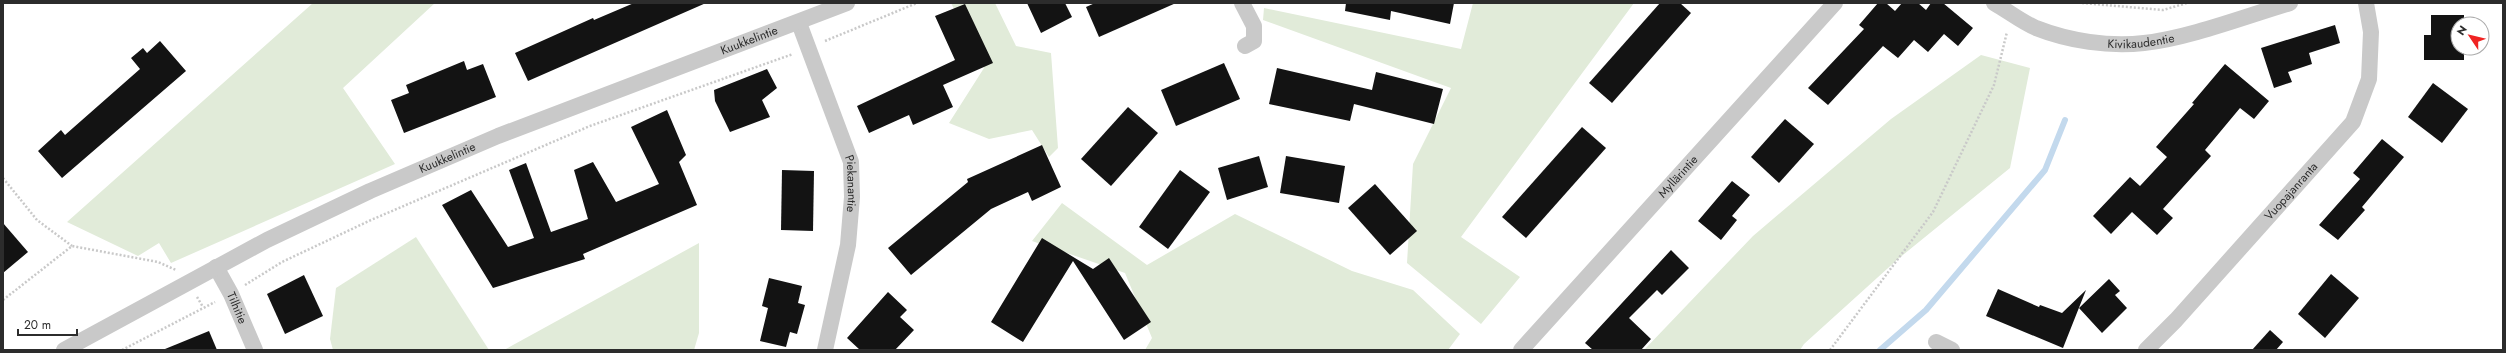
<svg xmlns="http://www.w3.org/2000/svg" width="2506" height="353" font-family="Jost,sans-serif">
  <rect width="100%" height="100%" fill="#fff"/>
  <g fill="#e1ebd9">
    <polygon points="313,3 435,3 343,88 395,164 171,263 159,243 138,256 67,222"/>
    <polygon points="951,3 995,3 1016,46 1051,53 1058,148 1049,157 1032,130 989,139 949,123 984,68"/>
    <polygon points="1473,3 1634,3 1461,237 1520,277 1481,324 1407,263 1413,164 1451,88 1263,20 1264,8 1461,49"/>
    <polygon points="1981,55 2030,68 2010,168 1898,259 1804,344 1800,350 1644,350 1753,236 1891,119"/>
    <polygon points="1062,203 1147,265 1235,214 1352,271 1413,290 1460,334 1448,350 1145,350 1152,338 1125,273 1032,241"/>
    <polygon points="416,237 489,350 333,350 330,339 336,288"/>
    <polygon points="699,243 699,333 694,350 504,350"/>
  </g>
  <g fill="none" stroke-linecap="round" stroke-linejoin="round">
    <polyline stroke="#c3d9ed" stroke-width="6" points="1880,350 1926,310 2045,170 2065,120"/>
  </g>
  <g fill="#131313">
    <polygon points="634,3 706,3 528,81 515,53 593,18 594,20"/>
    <polygon points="1027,3 1065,3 1072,17 1041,33"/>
    <polygon points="1095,3 1176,3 1099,37 1086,7"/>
    <polygon points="1346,3 1454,3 1450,24 1391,11 1390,20 1345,11"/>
    <polygon points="1660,3 1680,3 1691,13 1612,103 1589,83"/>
    <polygon points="1878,3 1886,3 1895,11 1902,3 1918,3 1926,10 1931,3 1943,3 1973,28 1958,46 1944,34 1928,52 1914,40 1898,58 1883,46 1828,105 1808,88 1864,29 1859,25"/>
    <polygon points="965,4 993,63 943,85 953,107 913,125 909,115 869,133 857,106 955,60 935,16"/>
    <polygon points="2431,15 2464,15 2464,24 2458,24 2458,48 2464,48 2464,60 2424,60 2424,35 2431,35"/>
    <polygon points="2335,25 2340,43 2309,53 2312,64 2288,72 2292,82 2274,88 2261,48"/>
    <polygon points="160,41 186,71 62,178 38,151 61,130 65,135 140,69 131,58 143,48 147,53"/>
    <polygon points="464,61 467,70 483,64 496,97 404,133 391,100 409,93 406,85"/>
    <polygon points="1224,63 1240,99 1176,126 1161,90"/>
    <polygon points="2225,64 2269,101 2254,119 2240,108 2205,150 2211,156 2163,209 2173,218 2157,235 2132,212 2111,234 2093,216 2130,177 2140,186 2167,157 2156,147 2194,104 2192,103"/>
    <polygon points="1277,68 1372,90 1376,72 1443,89 1434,124 1354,104 1350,121 1269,104"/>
    <polygon points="767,69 777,88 762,100 770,117 730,132 715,101 714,90"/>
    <polygon points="2433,83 2468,109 2442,143 2408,117"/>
    <polygon points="1128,107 1158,133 1111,186 1081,159"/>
    <polygon points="667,110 686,155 679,162 697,205 583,254 585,259 493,288 442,205 471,190 508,247 534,238 509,170 526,163 551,232 588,219 574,170 593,162 616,202 659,184 631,127"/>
    <polygon points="1785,119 1814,144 1779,183 1751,157"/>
    <polygon points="1582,127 1606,148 1526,238 1502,217"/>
    <polygon points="2382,139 2404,157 2362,207 2365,210 2338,240 2319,225 2360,179 2353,173"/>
    <polygon points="1042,145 1061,187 1032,201 1028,192 991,209 911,275 888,248 968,182 967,179"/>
    <polygon points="1259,156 1268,187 1227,200 1218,168"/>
    <polygon points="1286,156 1345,166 1339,203 1280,193"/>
    <polygon points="782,170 814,171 813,231 781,230"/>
    <polygon points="1180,170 1210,192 1168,249 1139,227"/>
    <polygon points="1732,181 1750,195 1732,216 1737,220 1721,240 1698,221"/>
    <polygon points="1375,184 1417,231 1390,255 1348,208"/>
    <polygon points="3,223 28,252 3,273"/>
    <polygon points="1042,238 1093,269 1109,258 1151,322 1124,340 1073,261 1023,342 991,322"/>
    <polygon points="1671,250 1689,268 1662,295 1657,290 1629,318 1651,339 1641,350 1593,350 1585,343"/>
    <polygon points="2331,274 2359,298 2325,338 2298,314"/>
    <polygon points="304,275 323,316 285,334 267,294"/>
    <polygon points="769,278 802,286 798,303 805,305 797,334 790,332 786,347 760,341 768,308 762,306"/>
    <polygon points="2109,279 2120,291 2115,295 2127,308 2102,333 2079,308"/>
    <polygon points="1998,289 2039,307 2040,305 2062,313 2086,290 2063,348 1986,316"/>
    <polygon points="888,292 907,310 900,317 914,330 895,350 860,350 847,338"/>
    <polygon points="2270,330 2283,342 2276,350 2252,350"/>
    <polygon points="209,331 217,350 165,350 165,349"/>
  </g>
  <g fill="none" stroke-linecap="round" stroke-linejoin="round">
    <g stroke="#c9c9c9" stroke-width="2.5" stroke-dasharray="2 2" stroke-linecap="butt">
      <polyline points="2082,3 2163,10 2187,3"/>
      <polyline points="825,41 917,3"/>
      <polyline points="3,178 37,220 72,246"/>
      <polyline points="245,285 282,262 371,220 590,126 793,54"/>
      <polyline points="197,297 203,307"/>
      <polyline points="3,300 72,246 158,262 176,270"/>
      <polyline points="122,350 215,302"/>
      <polyline points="1830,350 1933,212 1994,85 2007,32"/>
    </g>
    <g stroke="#c9c9c9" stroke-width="16">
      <polyline points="1242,3 1254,26 1254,41 1245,46"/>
      <path id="s1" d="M1994,3C2008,11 2022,22 2036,28C2069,41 2109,47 2144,43C2189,38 2246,16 2290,3"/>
      <path id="s2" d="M799,23L851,162L852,197L848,245L825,350"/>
      <path id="s3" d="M216,267L231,294L255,350"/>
      <polyline points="1936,342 1952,350"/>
      <path id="s4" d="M64,350L267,240L370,191L498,136L847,3"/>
      <path id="s5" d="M1521,350L1835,3"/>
      <path id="s6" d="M2146,350L2176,320L2353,122L2369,79L2371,32L2366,3"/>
    </g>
  </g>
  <g text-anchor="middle" stroke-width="4" stroke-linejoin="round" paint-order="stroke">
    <g font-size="12" fill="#2c2c2c" stroke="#fff">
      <text dy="4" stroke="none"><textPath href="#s1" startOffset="156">Kivikaudentie</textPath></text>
      <text dy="4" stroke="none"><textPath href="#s4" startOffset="753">Kuukkelintie</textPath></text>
      <text dy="4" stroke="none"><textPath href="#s4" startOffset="429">Kuukkelintie</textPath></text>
      <text dy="4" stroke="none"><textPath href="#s5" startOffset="234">Myllärintie</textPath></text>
      <text dy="4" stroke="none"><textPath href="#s2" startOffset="170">Piekanantie</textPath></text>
      <text dy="4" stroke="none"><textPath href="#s6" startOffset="215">Vuopajanranta</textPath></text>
      <text dy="4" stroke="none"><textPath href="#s3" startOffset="46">Tilhitie</textPath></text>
    </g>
  </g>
  <rect width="2506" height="353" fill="none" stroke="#2c2c2c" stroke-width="8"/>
  <g transform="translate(2470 36) rotate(305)"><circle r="19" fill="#ffffff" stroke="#ababab"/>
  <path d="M0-3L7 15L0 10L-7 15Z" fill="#f02322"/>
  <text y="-6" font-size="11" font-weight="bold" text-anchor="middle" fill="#2c2c2c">N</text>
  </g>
  <path d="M18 329v6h59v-6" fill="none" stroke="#2c2c2c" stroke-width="2"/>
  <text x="24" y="329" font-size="12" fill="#2c2c2c" stroke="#ffffff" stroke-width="3" paint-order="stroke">20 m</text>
</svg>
